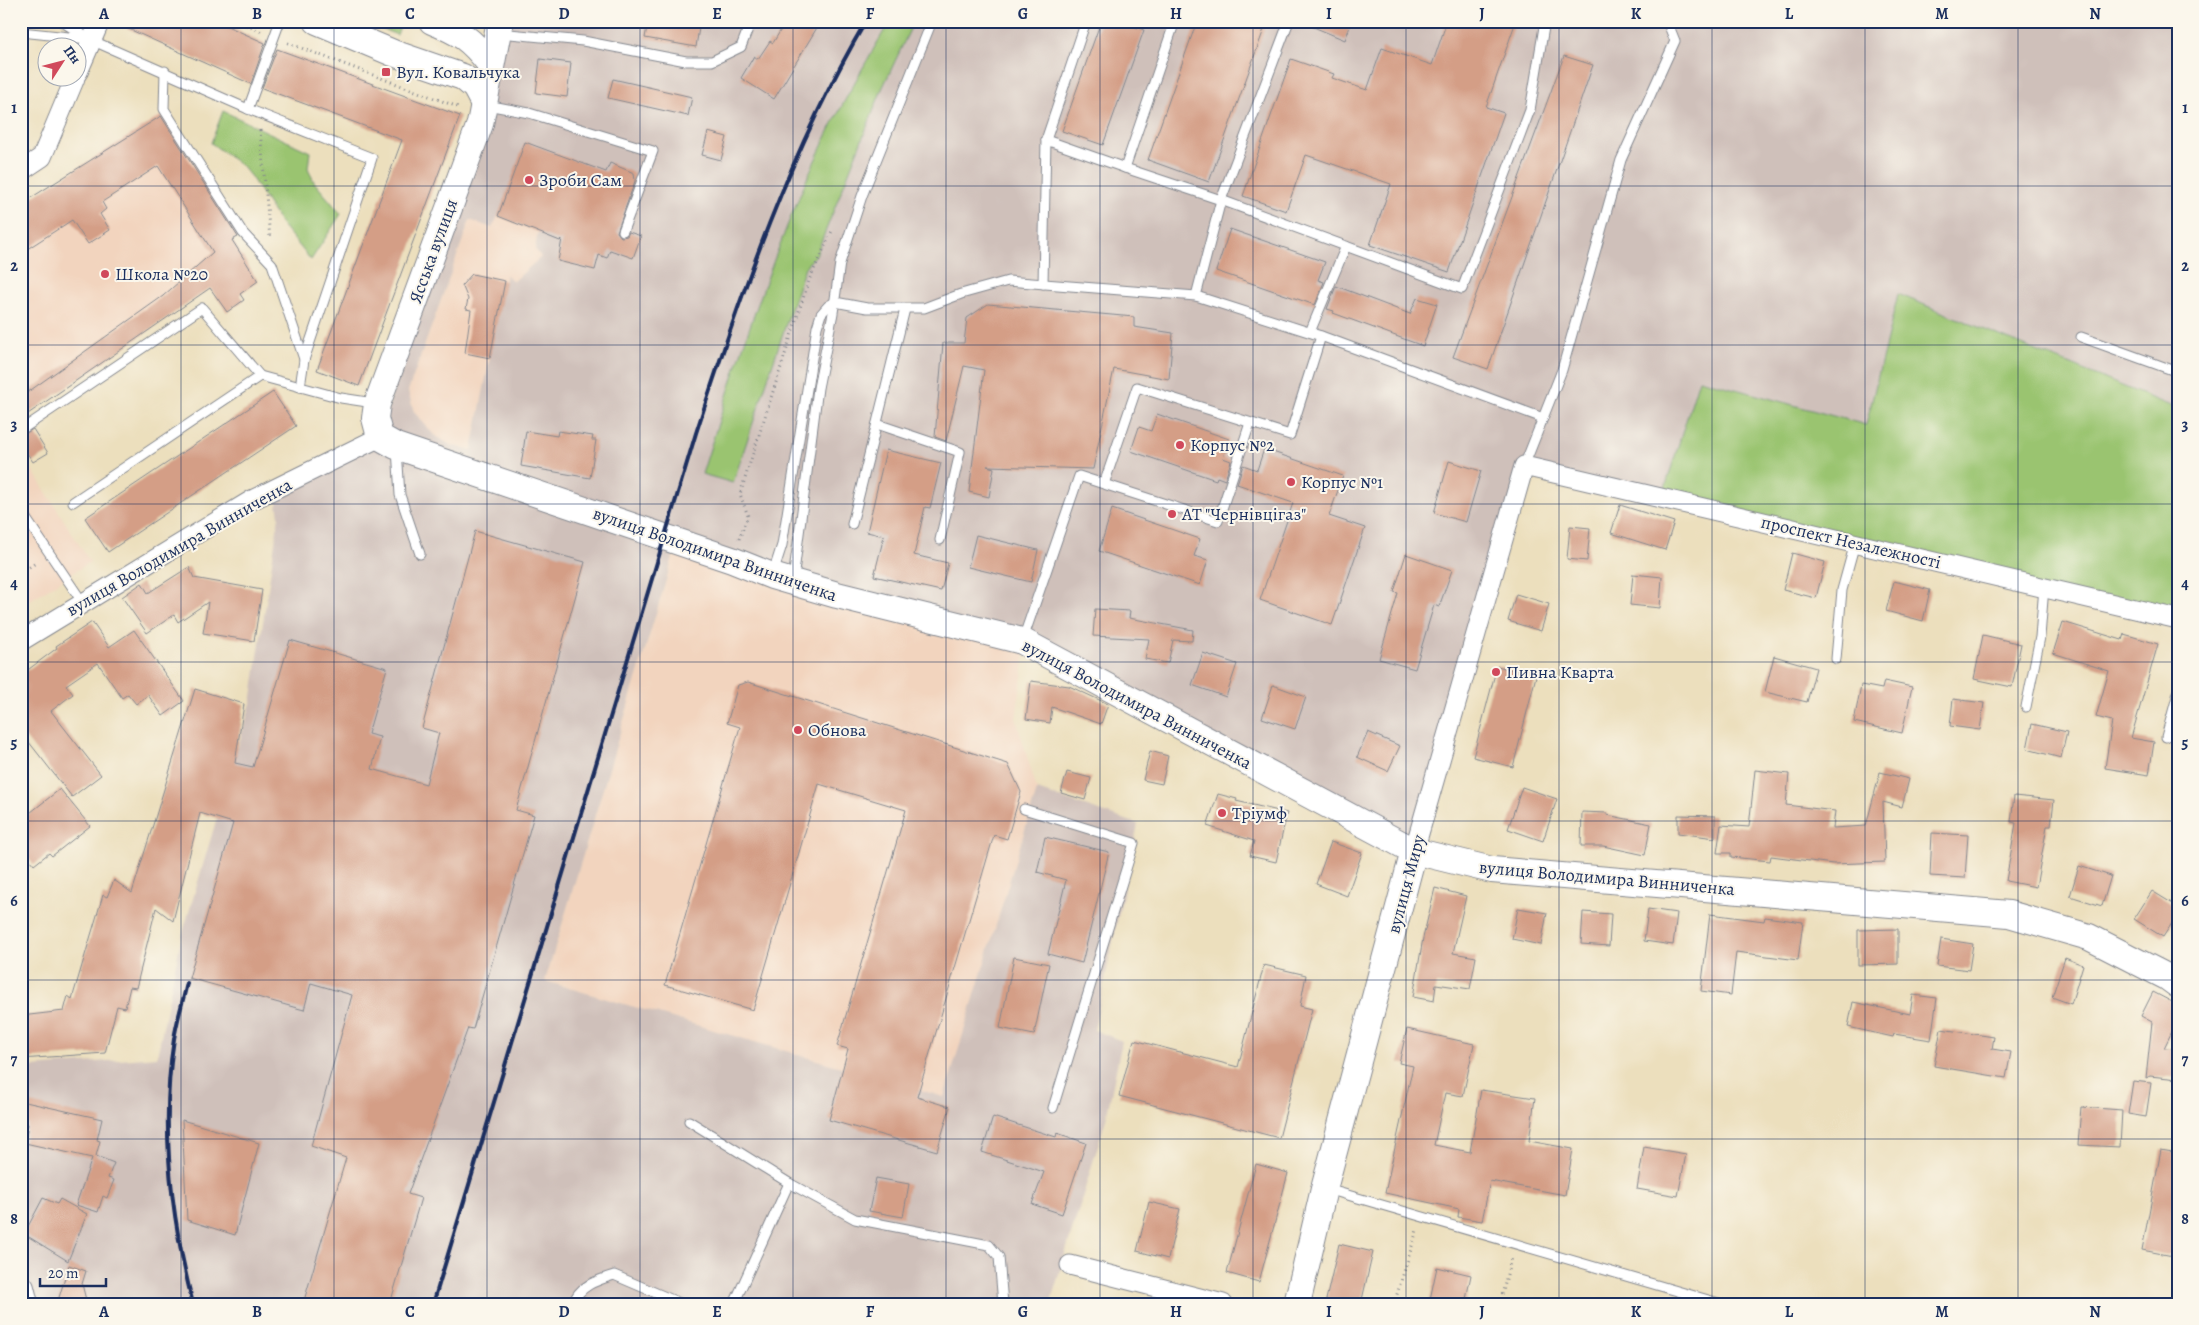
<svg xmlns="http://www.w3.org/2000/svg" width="2199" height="1325" font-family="Alegreya,serif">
  <rect width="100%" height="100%" fill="#fbf7ec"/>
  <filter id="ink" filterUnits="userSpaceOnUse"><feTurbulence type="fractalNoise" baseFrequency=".02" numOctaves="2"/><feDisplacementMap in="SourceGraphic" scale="10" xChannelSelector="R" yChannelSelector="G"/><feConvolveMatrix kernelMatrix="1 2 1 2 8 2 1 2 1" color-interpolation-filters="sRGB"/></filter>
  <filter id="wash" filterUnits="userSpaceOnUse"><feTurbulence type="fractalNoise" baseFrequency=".0096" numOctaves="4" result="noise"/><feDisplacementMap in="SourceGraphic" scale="20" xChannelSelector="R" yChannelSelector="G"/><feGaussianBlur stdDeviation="1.12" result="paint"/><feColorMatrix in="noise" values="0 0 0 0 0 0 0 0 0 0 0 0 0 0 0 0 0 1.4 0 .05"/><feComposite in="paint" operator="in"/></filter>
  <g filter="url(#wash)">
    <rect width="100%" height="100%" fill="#ecdfbd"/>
    <g fill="#f2d4be">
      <polygon points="163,114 241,235 213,252 163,296 21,397 21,204"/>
      <polygon points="498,216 538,232 535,249 542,257 513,282 506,275 472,450 452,446 434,435 414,412 408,391 470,220"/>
      <polygon points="21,452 90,562 21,606"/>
      <polygon points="676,547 1027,640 1016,719 1037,790 944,1098 545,981"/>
    </g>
    <path fill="#cfc0ba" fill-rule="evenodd" d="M502,21H2178V409L1898,294L1866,425L1699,379L1661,501L1526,469L1417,850L1027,640L676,547L545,981L944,1097L1037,790L1138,824L1094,1030L1122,1041L1106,1119L1050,1304H21V1068L157,1057L181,939L251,703L279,516L275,490L380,435ZM498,216L538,232L535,249L541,257L513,282L506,274L472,450L452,446L434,435L414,412L408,391L470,220L492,228Z"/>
    <g fill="#9ac470" stroke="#5a7a67">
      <polygon points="362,21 387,21 400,26 397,35"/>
      <path d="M890,21H914L882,89L816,255L805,267L733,483L702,474C733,376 764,278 805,183C829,127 859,73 890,21Z"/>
      <polygon points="223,111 310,152 308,168 314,182 341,214 311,260 282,225 251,177 242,166 211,143"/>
      <polygon points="1898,294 2178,409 2178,623 1661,501 1699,379 1866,425"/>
    </g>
    <g id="blocks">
      <g fill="#d49e86">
        <polygon points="111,21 216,21 265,43 251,84"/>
        <polygon points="648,21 700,21 696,47 645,38"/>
        <polygon points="786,21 821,21 774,99 741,78 754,56 758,59 770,41 773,43"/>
        <polygon points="1101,21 1118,21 1144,30 1103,145 1062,131"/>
        <polygon points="1197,21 1267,21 1209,182 1148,160"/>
        <polygon points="1299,21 1352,21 1345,40"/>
        <polygon points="1447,21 1516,21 1486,107 1504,113 1449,272 1370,245 1391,184 1306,155 1286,211 1243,196 1291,59 1334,74 1332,78 1367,90 1382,48 1432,65"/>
        <polygon points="277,49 460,116 359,386 317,370 402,140 262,88"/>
        <polygon points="1564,56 1593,65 1488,369 1453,357"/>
        <polygon points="540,59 571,63 567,97 536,93"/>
        <polygon points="613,79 692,97 688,116 608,98"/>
        <polygon points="161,116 238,237 232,240 258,281 240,294 244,300 227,312 210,288 25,416 27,419 21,422 21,397 163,296 213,252 158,166 102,202 106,209 100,214 110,230 88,244 72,220 21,253 21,204"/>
        <polygon points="708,132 727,137 721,160 702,155"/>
        <polygon points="525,142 606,172 610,163 634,173 635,181 617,232 621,237 627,236 629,232 641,236 633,258 610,250 607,258 599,255 595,270 558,261 562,239 560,241 498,216"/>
        <polygon points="1230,229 1325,262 1318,280 1324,282 1315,305 1216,271"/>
        <polygon points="472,274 505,281 490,358 465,353 471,310 466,309 468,299 462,285"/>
        <polygon points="1336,286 1410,314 1417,298 1437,304 1423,346 1333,313 1334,311 1327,309"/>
        <polygon points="988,304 1134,317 1134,327 1173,333 1169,379 1114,369 1093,469 987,466 994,468 989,497 969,492 984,370 964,366 946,441 935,437 943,343 964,343 967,318"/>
        <polygon points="273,392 296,426 108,552 85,518"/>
        <polygon points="1157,414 1229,439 1223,458 1231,461 1225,480 1217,477 1216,480 1131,451 1139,427 1151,431"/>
        <polygon points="33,429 48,453 33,462 21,444 21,436"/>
        <polygon points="526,431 557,436 558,431 593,436 592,440 596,440 590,478 521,466"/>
        <polygon points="1264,449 1343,476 1329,516 1365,528 1332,625 1260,600 1293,503 1237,484 1243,465 1257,470"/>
        <polygon points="886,450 941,463 930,508 925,507 914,555 948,563 941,591 874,576 884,536 867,532"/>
        <polygon points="1449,461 1481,471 1466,522 1434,513"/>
        <polygon points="1620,505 1674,522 1665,550 1611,533"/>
        <polygon points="1112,509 1200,539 1194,556 1208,560 1200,585 1099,551"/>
        <polygon points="1570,526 1590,528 1587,561 1567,559"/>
        <polygon points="475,531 585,562 516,810 534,815 473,1029 468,1028 408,1194 421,1198 390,1304 303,1304 346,1158 311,1146 352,995 311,983 304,1010 189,978 233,823 200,813 173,921 156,908 136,988 130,987 125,1008 117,1006 105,1053 21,1059 21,1016 64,1011 68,996 72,999 103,895 107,897 114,880 132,893 195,689 244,704 235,763 253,767 290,640 387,668 368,734 380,737 372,769 426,784 439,733 422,728"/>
        <polygon points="976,535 1038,550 1031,582 968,567"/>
        <polygon points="1792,553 1825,562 1816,598 1783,590"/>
        <polygon points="1406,554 1452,570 1439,607 1434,605 1415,669 1379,659 1398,593 1394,592"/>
        <polygon points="189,567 194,578 262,590 254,641 203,633 208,602 178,622 174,615 147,633 122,597 142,583 148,593"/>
        <polygon points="1633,574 1662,577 1660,608 1630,605"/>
        <polygon points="1894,581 1930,590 1923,621 1886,611"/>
        <polygon points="1516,594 1549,604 1541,631 1508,621"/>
        <polygon points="1095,609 1130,611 1129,618 1193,630 1192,641 1173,640 1168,663 1145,659 1149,639 1093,636"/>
        <polygon points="92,622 109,647 134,630 184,701 163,716 148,695 136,704 128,694 122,698 98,663 66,685 73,694 51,711 101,775 72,797 21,732 21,675 57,648 56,646"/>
        <polygon points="2063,622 2122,640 2124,634 2158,644 2131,738 2154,742 2149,775 2105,768 2112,721 2096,717 2109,671 2053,653"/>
        <polygon points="1983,635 2021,644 2012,687 1974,679"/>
        <polygon points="1203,653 1237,664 1226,697 1192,685"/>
        <polygon points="1774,656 1816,668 1807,702 1765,692"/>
        <polygon points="1497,666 1536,676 1513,767 1473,757"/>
        <polygon points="1031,681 1069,686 1108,704 1101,724 1052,707 1050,723 1026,719"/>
        <polygon points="1884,681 1912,687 1902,733 1854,722 1861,685 1882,689"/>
        <polygon points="748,682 1008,764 1021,792 1007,839 994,835 917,1097 950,1107 937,1151 829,1120 848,1049 837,1046 906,810 819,784 753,1010 665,985 740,727 727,723 738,685"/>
        <polygon points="1273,685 1306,697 1295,729 1262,718"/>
        <polygon points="1953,699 1984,703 1980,730 1950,726"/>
        <polygon points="2032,724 2067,732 2061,758 2027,749"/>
        <polygon points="1368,732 1400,746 1388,771 1357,757"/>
        <polygon points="1150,751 1168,756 1162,784 1143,780"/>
        <polygon points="1755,770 1789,774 1786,805 1835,811 1833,828 1866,826 1880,772 1909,779 1902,807 1883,802 1885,862 1833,864 1771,856 1770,861 1731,857 1731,853 1717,853 1721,825 1749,827"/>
        <polygon points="1067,772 1091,778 1085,800 1061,793"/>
        <polygon points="1522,787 1557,799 1543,841 1508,829"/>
        <polygon points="60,789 90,826 52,856 49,853 34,865 21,849 21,820"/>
        <polygon points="1218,794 1237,799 1236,801 1287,813 1276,862 1250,856 1254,841 1207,826"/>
        <polygon points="2014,796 2054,800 2051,826 2047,826 2036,887 2006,881 2016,823 2011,822"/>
        <polygon points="1582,812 1607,813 1607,815 1651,824 1645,855 1603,846 1581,846"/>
        <polygon points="1678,815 1715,816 1715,838 1678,833"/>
        <polygon points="1932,833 1968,835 1965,878 1930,876"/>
        <polygon points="1045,837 1109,852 1082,963 1048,954 1066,880 1037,872"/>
        <polygon points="1331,842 1362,853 1347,896 1316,884"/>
        <polygon points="2079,866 2111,876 2102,906 2070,896"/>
        <polygon points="1435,888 1466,896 1453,953 1476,957 1470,989 1436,984 1434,1001 1413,997 1423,938"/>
        <polygon points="2152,891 2178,907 2178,914 2163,937 2134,919"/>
        <polygon points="1518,908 1547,913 1541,945 1512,939"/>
        <polygon points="1648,909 1677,913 1673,945 1644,941"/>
        <polygon points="1583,912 1611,914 1609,946 1581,944"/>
        <polygon points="1710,914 1764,921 1765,917 1803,922 1798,960 1736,952 1731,995 1701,991"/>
        <polygon points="1898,929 1898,964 1858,965 1858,930"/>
        <polygon points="1941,939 1973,944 1969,970 1937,966"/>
        <polygon points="1014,957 1049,964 1034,1035 1000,1028"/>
        <polygon points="2065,958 2083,965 2071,1004 2052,997"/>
        <polygon points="1264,965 1306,975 1300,1006 1312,1009 1279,1138 1119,1096 1134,1040 1238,1067"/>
        <polygon points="2153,992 2178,1005 2178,1019 2164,1048 2178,1049 2178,1079 2150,1076 2146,1078 2152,1022 2141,1016"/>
        <polygon points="1913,995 1937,998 1931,1040 1894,1034 1893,1037 1848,1027 1853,1002 1910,1014"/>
        <polygon points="1407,1029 1474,1044 1463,1096 1445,1093 1434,1145 1470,1152 1481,1090 1535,1098 1529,1141 1573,1149 1565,1195 1490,1181 1482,1221 1458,1217 1459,1209 1385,1193 1413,1066 1399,1063"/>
        <polygon points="1941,1029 1994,1037 1992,1049 2011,1052 2006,1078 1934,1066"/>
        <polygon points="2133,1081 2151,1083 2146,1117 2128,1114"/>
        <polygon points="21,1101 102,1119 97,1140 100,1141 96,1156 114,1163 108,1178 114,1180 107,1198 103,1196 98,1212 76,1205 92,1158 25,1143 28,1124 21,1123"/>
        <polygon points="2081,1107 2122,1110 2120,1147 2078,1145"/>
        <polygon points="993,1117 1056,1137 1057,1133 1086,1143 1062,1214 1032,1204 1044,1172 982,1152"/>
        <polygon points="182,1120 259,1143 235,1235 187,1220"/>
        <polygon points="1644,1147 1686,1154 1678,1196 1637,1189"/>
        <polygon points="2161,1150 2178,1153 2178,1257 2142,1250"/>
        <polygon points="1256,1164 1288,1173 1259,1282 1227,1273"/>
        <polygon points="876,1178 909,1184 903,1217 869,1211"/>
        <polygon points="43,1198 57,1204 60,1199 87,1214 68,1261 24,1234"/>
        <polygon points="1149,1202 1180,1209 1168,1259 1137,1251"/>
        <polygon points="1339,1244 1373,1252 1361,1304 1325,1304"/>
        <polygon points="69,1265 86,1271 82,1284 87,1304 57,1304"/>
        <polygon points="1437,1267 1471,1275 1465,1304 1429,1304"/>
      </g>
    </g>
  </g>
  <g filter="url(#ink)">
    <use href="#blocks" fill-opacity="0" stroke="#84878e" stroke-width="1"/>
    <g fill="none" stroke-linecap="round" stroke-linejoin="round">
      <g stroke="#84878e" stroke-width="11">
        <g id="lane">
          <polyline points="61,21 91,40 248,109 372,158 304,360 300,387"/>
          <polyline points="1289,21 1221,200 1462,289 1530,110 1545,21"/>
          <polyline points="21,32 88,39"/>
          <polyline points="500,33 583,41 686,61 712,61 741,47 751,21"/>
          <polyline points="165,71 164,109 243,233 272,264 304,359"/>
          <polyline points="487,105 529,113 653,151 623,231"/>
          <polyline points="248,109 280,21"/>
          <polyline points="1046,140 1125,168 1175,21"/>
          <polyline points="1125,168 1221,200 1196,296"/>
          <polyline points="1043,284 1046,140 1086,21"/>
          <polyline points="1310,332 1346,246"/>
          <polyline points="2081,337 2178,372"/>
          <polyline points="877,424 960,452 940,540"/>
          <polyline points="21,430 202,308 260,376"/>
          <polyline points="397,449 400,495 420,554"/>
          <polyline points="1524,466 1562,370 1621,160 1675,41 1667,21"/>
          <polyline points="1104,484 1137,387 1290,435 1321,336"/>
          <polyline points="73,502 260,376 341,398 374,403"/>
          <polyline points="21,511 83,603"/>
          <polyline points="852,524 905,309"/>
          <polyline points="773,573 782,545 817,327 821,314 828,306 835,302 867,308 924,308 961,294 1008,281 1196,296 1321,336 1543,418"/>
          <polyline points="793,580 818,388 833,313 840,263 862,196 932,21"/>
          <polyline points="1023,639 1079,476 1218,521 1250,423"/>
          <polyline points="1836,659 1842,590 1855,543"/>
          <polyline points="2026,707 2040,637 2044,587"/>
          <polyline points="2166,737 2178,693"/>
          <polyline points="1024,809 1134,843 1053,1108"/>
          <polyline points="689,1121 789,1183 855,1219 989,1245 999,1257 1003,1304"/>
          <polyline points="1327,1189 1722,1304"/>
          <path d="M573,1304C578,1286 598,1280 614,1275L682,1304"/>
          <polyline points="734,1304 789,1183"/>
        </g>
      </g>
      <g stroke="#84878e" stroke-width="21">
        <g id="street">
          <polyline points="78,72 100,21"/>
          <polyline points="21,171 42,157 75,78"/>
          <polyline points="21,641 252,500 380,437"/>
          <polyline points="1414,851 1524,466 2178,619"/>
          <polyline points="1070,1265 1223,1304"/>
        </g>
      </g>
      <g stroke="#84878e" stroke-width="28">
        <g id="secondary">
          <polyline points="317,21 393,53 463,77 475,87 484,104"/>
          <path d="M432,21C461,33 471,39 490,64"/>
          <polyline points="500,21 480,124 377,404 375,418 380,437 396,446 732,560 772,576 837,595 1022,641 1414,851 1492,870 2009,914 2089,937 2167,977 2178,985"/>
          <polyline points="21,1288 25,1304"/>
          <polyline points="1297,1304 1324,1189 1414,851"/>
        </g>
      </g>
      <g stroke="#84878e" stroke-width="3" stroke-dasharray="1 4" stroke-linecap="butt">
        <polyline points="237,21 262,32"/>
        <polyline points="288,43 458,107"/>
        <polyline points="260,130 270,238"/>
        <polyline points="739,539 748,516 740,494 809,280 833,229"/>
        <polyline points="21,573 37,562"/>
        <polyline points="1394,1304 1417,1230"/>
        <polyline points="1500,1304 1511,1258"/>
      </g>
      <use href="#lane" stroke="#fff" stroke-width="9"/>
      <use href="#street" stroke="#fff" stroke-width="19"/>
      <use href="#secondary" stroke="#fff" stroke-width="26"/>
      <g stroke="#1b2f5e" stroke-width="4">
        <path d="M187,983C183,1001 177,1020 174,1039C160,1127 171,1218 193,1304"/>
        <path d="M433,1304L696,433C742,291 790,150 866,21"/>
      </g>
    </g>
  </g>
  <path fill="none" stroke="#1b2f5e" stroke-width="1" stroke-opacity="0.55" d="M181,21V1304M334,21V1304M487,21V1304M640,21V1304M793,21V1304M946,21V1304M1100,21V1304M1253,21V1304M1406,21V1304M1559,21V1304M1712,21V1304M1865,21V1304M2018,21V1304M21,186H2178M21,345H2178M21,504H2178M21,662H2178M21,821H2178M21,980H2178M21,1139H2178"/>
  <g fill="#d1495b" stroke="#fbf7ec" stroke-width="2">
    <rect x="381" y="67" width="10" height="10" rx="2.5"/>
    <circle cx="529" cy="180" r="5"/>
    <circle cx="105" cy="274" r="5"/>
    <circle cx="1180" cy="445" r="5"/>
    <circle cx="1291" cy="482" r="5"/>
    <circle cx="1172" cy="514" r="5"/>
    <circle cx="1496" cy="672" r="5"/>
    <circle cx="798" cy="730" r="5"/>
    <circle cx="1222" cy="813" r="5"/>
  </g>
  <g text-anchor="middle" stroke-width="4" stroke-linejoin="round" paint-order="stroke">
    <g font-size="18" fill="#1b2f5e" stroke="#fbf7ec" text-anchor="start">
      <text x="396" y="78">Вул. Ковальчука</text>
      <text x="539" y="186">Зроби Сам</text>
      <text x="115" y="280">Школа №20</text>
      <text x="1190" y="451">Корпус №2</text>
      <text x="1301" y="488">Корпус №1</text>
      <text x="1182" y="520">АТ "Чернівцігаз"</text>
      <text x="1506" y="678">Пивна Кварта</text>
      <text x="808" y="736">Обнова</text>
      <text x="1232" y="819">Тріумф</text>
    </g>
    <g font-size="18" fill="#1b2f5e" stroke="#fbf7ec">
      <text transform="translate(433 251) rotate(-70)" y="6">Ясська вулиця</text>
      <text transform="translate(1851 542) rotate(13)" y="6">проспект Незалежності</text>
      <text transform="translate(179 547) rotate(-30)" y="6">вулиця Володимира Винниченка</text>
      <text transform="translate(715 554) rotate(19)" y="6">вулиця Володимира Винниченка</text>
      <text transform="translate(1137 704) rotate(28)" y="6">вулиця Володимира Винниченка</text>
      <text transform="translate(1607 878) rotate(5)" y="6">вулиця Володимира Винниченка</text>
      <text transform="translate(1406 884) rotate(-75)" y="6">вулиця Миру</text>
    </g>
  </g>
  <rect width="2199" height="1325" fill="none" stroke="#fbf7ec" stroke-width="55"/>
  <g transform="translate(62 62) rotate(54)"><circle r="24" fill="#fbf7ec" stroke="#a1a7b3"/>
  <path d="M0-4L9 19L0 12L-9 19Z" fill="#d1495b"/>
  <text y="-8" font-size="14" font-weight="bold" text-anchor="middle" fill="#1b2f5e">Пн</text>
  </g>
  <path d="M40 1278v8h66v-8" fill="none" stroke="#1b2f5e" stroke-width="2.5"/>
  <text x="48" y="1278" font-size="15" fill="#1b2f5e" stroke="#fbf7ec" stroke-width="4" paint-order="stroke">20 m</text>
  <rect x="28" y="28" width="2144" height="1270" fill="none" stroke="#1b2f5e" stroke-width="2"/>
  <g font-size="16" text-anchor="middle" font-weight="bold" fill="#1b2f5e">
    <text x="104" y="19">A</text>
    <text x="257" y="19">B</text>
    <text x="410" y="19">C</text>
    <text x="564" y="19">D</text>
    <text x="717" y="19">E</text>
    <text x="870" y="19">F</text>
    <text x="1023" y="19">G</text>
    <text x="1176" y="19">H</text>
    <text x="1329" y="19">I</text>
    <text x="1482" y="19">J</text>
    <text x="1636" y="19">K</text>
    <text x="1789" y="19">L</text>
    <text x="1942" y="19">M</text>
    <text x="2095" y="19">N</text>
    <text x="14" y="113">1</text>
    <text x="2185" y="113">1</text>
    <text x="14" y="271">2</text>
    <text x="2185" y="271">2</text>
    <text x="14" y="430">3</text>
    <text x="2185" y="430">3</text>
    <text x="14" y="589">4</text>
    <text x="2185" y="589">4</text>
    <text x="14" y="748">5</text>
    <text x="2185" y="748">5</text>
    <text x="14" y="906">6</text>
    <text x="2185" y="906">6</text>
    <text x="14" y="1065">7</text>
    <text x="2185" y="1065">7</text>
    <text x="14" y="1224">8</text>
    <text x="2185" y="1224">8</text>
    <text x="104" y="1317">A</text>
    <text x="257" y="1317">B</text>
    <text x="410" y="1317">C</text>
    <text x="564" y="1317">D</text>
    <text x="717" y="1317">E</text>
    <text x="870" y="1317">F</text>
    <text x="1023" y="1317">G</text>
    <text x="1176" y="1317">H</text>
    <text x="1329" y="1317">I</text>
    <text x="1482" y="1317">J</text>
    <text x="1636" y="1317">K</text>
    <text x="1789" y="1317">L</text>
    <text x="1942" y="1317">M</text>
    <text x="2095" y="1317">N</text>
  </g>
</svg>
